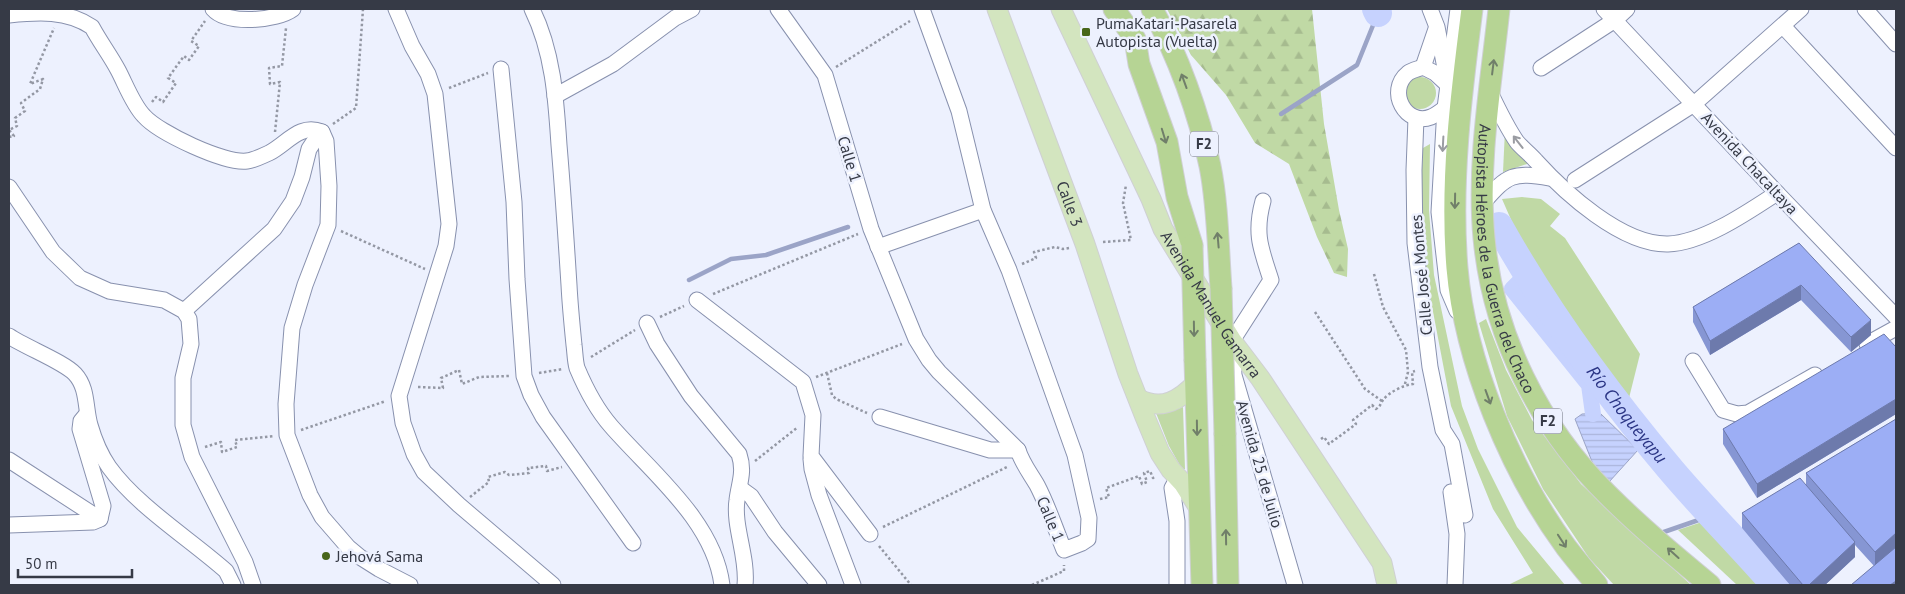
<svg xmlns="http://www.w3.org/2000/svg" width="1905" height="594" font-family="'PT Sans',sans-serif">
  <defs>
    <pattern id="forest-firs" width="22" height="20" patternUnits="userSpaceOnUse" patternTransform="scale(1.25)"><rect width="22" height="20" fill="#c0d9a5"/><path d="M5 1l3.5 6h-7zM16 11l3.5 6h-7z" fill="#a6bb8f"/></pattern>
    <pattern id="water-rules" width="6" height="5" patternUnits="userSpaceOnUse" patternTransform="scale(1.25)"><rect width="6" height="5" fill="#c6d2fe"/><path d="M0 2.5h6" fill="none" stroke="#abb5db"/></pattern>
  </defs>
  <rect width="100%" height="100%" fill="#edf1fe"/>
  <g fill="#c0d9a5">
    <circle cx="1420" cy="93" r="16"/>
    <polygon points="1505,130 1530,163 1503,172"/>
    <polygon points="1430,144 1429,210 1434,275 1462,406 1478,449 1517,527 1565,585 1508,585 1533,573 1493,509 1451,406 1422,254 1420,208 1423,148"/>
    <polygon points="1522,197 1541,199 1560,214 1550,226 1565,238 1640,354 1628,402 1574,323 1540,277 1519,238 1502,199"/>
    <polygon points="1486,319 1506,370 1532,420 1581,484 1691,585 1614,585 1589,558 1543,489 1507,416 1479,323"/>
    <polygon points="1183,407 1185,469 1182,469 1169,446 1156,413 1167,413"/>
    <polygon points="1720,516 1779,585 1737,585 1678,530"/>
  </g>
  <polygon fill="url(#forest-firs)" points="1167,9 1312,9 1324,124 1339,210 1348,249 1347,277 1334,273 1317,237 1289,164 1255,143 1226,95 1191,55"/>
  <polygon fill="url(#water-rules)" stroke="#9ba4c7" points="1600,413 1638,450 1609,482 1593,464 1575,419 1582,414"/>
  <g fill="none" stroke-linecap="round" stroke-linejoin="round">
    <g stroke="#9ba4c7" stroke-width="4.5">
      <polyline points="1281,114 1357,65 1378,13"/>
      <polyline points="689,280 731,259 766,255 848,227"/>
      <polyline points="1661,533 1713,515"/>
    </g>
    <polyline stroke="#c6d2fe" stroke-width="16" points="1526,275 1512,289 1589,385 1593,414"/>
    <g stroke="#c6d2fe" stroke-width="28">
      <polyline points="1376,9 1378,13"/>
      <path id="s1" d="M1499,226C1547,312 1607,394 1671,470C1704,509 1741,546 1775,585"/>
    </g>
    <g stroke="#8891ae" stroke-width="17">
      <g id="minor">
        <path d="M213,9C227,25 277,21 293,9"/>
        <polyline points="396,9 412,46 428,74 435,94 449,224 446,246 399,396 403,423 414,454 424,472 459,505 553,585"/>
        <path d="M532,9C553,52 556,98 559,145C563,192 566,238 569,285C570,305 572,325 574,345C575,352 575,361 577,368C585,387 597,410 611,426C651,472 714,521 722,585"/>
        <path d="M778,9L825,75L871,229L916,339L929,360L939,372L1018,450C1022,463 1030,473 1037,485C1048,506 1055,528 1064,550L1082,543L1088,539L1089,518L1075,455L1009,270L983,210L959,111L922,9"/>
        <polyline points="1430,9 1437,27 1446,73"/>
        <polyline points="1604,9 1777,193 1896,317"/>
        <polyline points="1865,9 1896,44"/>
        <path d="M9,15C38,12 67,10 92,27C100,42 110,55 118,70C125,83 133,105 144,116C159,133 225,164 247,161C255,160 262,156 269,153C287,144 299,123 322,132L326,141L329,186L328,225L305,285L292,328L286,404L287,435L310,495L322,517L348,547L360,557L379,569L410,585"/>
        <polyline points="1783,26 1896,148"/>
        <polyline points="1423,67 1436,29"/>
        <polyline points="1541,68 1615,20 1627,9"/>
        <polyline points="501,69 514,202 517,279 524,376 531,395 543,417 633,543"/>
        <path d="M1490,92C1498,109 1506,126 1517,142C1523,149 1530,154 1536,161C1565,193 1622,245 1668,244C1703,243 1748,212 1777,193"/>
        <polyline points="555,96 613,64 675,18 692,9"/>
        <path d="M1445,108C1441,111 1436,115 1431,117C1406,127 1386,91 1408,73C1412,70 1418,69 1423,67L1435,73L1448,85"/>
        <polyline points="1416,118 1414,170 1415,243 1430,367 1443,430 1452,444 1465,515"/>
        <polyline points="1575,180 1694,104 1801,9"/>
        <polyline points="9,187 53,252 80,278 109,291 164,300 184,311 189,319 191,344 183,378 183,425 192,457 245,562 253,585"/>
        <path d="M1263,201C1254,234 1261,249 1271,280L1232,341L1234,375L1295,585"/>
        <path d="M1483,203C1508,174 1513,172 1550,178"/>
        <polyline points="878,247 983,210"/>
        <polyline points="697,300 803,382 813,415 811,456 870,534"/>
        <polyline points="184,311 274,229 293,201 302,177 309,149 317,137 322,132"/>
        <polyline points="1457,311 1448,290 1439,212 1445,108 1458,9"/>
        <path d="M647,323L657,344L691,396L739,454C745,472 739,483 737,500C733,526 748,557 745,585"/>
        <path d="M9,336C25,347 64,362 75,374C88,388 85,408 90,425C94,439 100,454 109,467C137,506 190,539 226,571L233,585"/>
        <polyline points="1867,344 1896,328"/>
        <polyline points="1693,361 1723,410 1737,414 1748,413 1815,375"/>
        <polyline points="880,417 990,450 1018,450"/>
        <polyline points="811,459 812,469 819,495 853,585"/>
        <polyline points="9,460 100,519"/>
        <polyline points="740,488 751,496 775,532 819,585"/>
        <polyline points="1451,492 1457,534 1455,585"/>
        <polyline points="9,525 93,522 100,519 103,506 80,429 81,421 86,415"/>
        <polyline points="1177,585 1177,521 1172,488 1178,477"/>
      </g>
    </g>
    <g stroke="#cfd0d3" stroke-width="21">
      <g id="major">
        <path id="s2" d="M997,9L1085,244L1128,374L1145,417L1160,453L1171,470L1183,483L1199,508"/>
        <path id="s3" d="M1061,9L1151,199L1163,229L1232,341L1260,378L1382,563L1387,585"/>
        <path d="M1139,399C1162,411 1180,400 1196,383"/>
      </g>
    </g>
    <g stroke="#cfd0d3" stroke-width="23">
      <g id="highway">
        <polyline points="1114,9 1135,39 1139,64 1167,142 1177,197 1192,245"/>
        <path d="M1152,9C1178,55 1199,114 1210,166C1218,206 1218,248 1221,288"/>
        <path d="M1472,9C1461,94 1450,182 1457,268C1465,362 1511,472 1566,547C1576,560 1587,573 1597,585"/>
        <path id="s4" d="M1499,9C1491,84 1477,163 1484,238C1493,335 1539,427 1608,495C1640,527 1675,556 1710,585"/>
        <polyline points="1195,361 1202,585"/>
        <polyline points="1225,435 1228,585"/>
      </g>
    </g>
    <g stroke="#9498a4" stroke-width="2.5" stroke-dasharray="2.5 2.5" stroke-linecap="butt">
      <polyline points="836,67 910,21"/>
      <polyline points="449,88 488,73"/>
      <polyline points="152,102 156,97 163,102 176,83 168,78 184,56 189,60 199,46 191,41 205,21"/>
      <polyline points="333,124 356,108 363,9"/>
      <polyline points="275,132 280,82 270,84 269,68 282,66 286,28"/>
      <polyline points="9,137 14,136 9,130 17,126 15,118 25,111 21,103 40,89 43,79 30,84 54,28"/>
      <polyline points="341,231 425,269"/>
      <polyline points="1103,242 1131,240 1123,203 1126,185"/>
      <polyline points="1022,264 1036,258 1034,252 1055,247 1063,249 1069,248"/>
      <polyline points="1374,274 1383,307 1406,350 1408,372 1405,384"/>
      <polyline points="713,294 858,234"/>
      <polyline points="1315,312 1365,389 1382,401"/>
      <polyline points="660,317 684,306"/>
      <polyline points="591,357 635,330"/>
      <polyline points="539,373 563,369"/>
      <polyline points="827,373 832,395 836,399 867,413"/>
      <polyline points="816,377 902,344"/>
      <polyline points="418,387 443,388 441,378 459,370 462,384 479,377 509,376"/>
      <polyline points="301,430 386,401"/>
      <path d="M1321,439L1324,437L1329,444L1356,424L1353,420L1372,405L1376,409C1381,406 1380,404 1383,400C1389,392 1404,385 1413,384L1412,372L1415,371"/>
      <polyline points="205,447 221,442 222,452 237,447 235,440 274,436"/>
      <polyline points="755,461 798,427"/>
      <polyline points="470,497 489,482 488,477 505,472 509,475 529,473 528,468 546,466 547,471 562,467"/>
      <polyline points="1100,499 1109,497 1106,488 1139,476 1142,484 1147,482 1144,473 1150,471 1153,478 1156,476"/>
      <polyline points="883,527 1009,466"/>
      <polyline points="879,546 911,585"/>
      <polyline points="1032,585 1064,571 1064,565"/>
    </g>
    <use href="#minor" stroke="#fff" stroke-width="15"/>
    <use href="#major" stroke="#d3e5bf" stroke-width="19"/>
    <use href="#highway" stroke="#b6d494" stroke-width="21"/>
    <g stroke="#cfd0d3" stroke-width="23" stroke-linecap="butt">
      <g id="highway-bridge">
        <polyline points="1192,245 1195,361"/>
        <polyline points="1221,288 1225,435"/>
      </g>
    </g>
    <use href="#highway-bridge" stroke="#b6d494" stroke-width="21"/>
  </g>
  <g fill="#8696d3">
    <polygon points="1799,243 1871,335 1851,352 1801,300 1710,355 1693,322 1693,307"/>
    <polygon points="1896,347 1896,414 1757,498 1723,444 1723,429"/>
    <polygon points="1896,419 1896,585 1874,566 1855,545 1855,557 1825,585 1790,585 1742,528 1742,513 1806,485 1806,473"/>
  </g>
  <g fill="#6d7aac">
    <polygon points="1801,285 1801,300 1710,355 1710,341"/>
    <polygon points="1871,320 1871,335 1851,352 1851,337"/>
    <polygon points="1896,399 1896,414 1757,498 1757,484"/>
    <polygon points="1896,533 1896,548 1875,567 1875,552"/>
    <polygon points="1855,542 1855,557 1825,585 1809,585"/>
    <polygon points="1896,581 1896,585 1890,585"/>
  </g>
  <g fill="#9caef5" stroke="#6d7aac">
    <polygon points="1799,243 1871,320 1851,337 1801,285 1710,341 1693,307"/>
    <polygon points="1884,334 1896,347 1896,399 1757,484 1723,429"/>
    <polygon points="1896,419 1896,533 1875,552 1806,473"/>
    <polygon points="1800,478 1855,542 1809,585 1803,585 1742,513"/>
    <polygon points="1896,547 1896,581 1890,585 1851,585"/>
  </g>
  <defs><path id="oneway-shaft" d="M-6 0H5M1.5-3L5.5 0L1.5 3" fill="none" stroke-width="1.6" stroke-linecap="round" stroke-linejoin="round" transform="scale(1.25)"/></defs>
  <g stroke="#707f69">
    <use href="#oneway-shaft" transform="translate(1493 67) rotate(-83)"/>
    <use href="#oneway-shaft" transform="translate(1184 81) rotate(-110)"/>
    <use href="#oneway-shaft" transform="translate(1164 136) rotate(73)"/>
    <use href="#oneway-shaft" transform="translate(1455 201) rotate(91)"/>
    <use href="#oneway-shaft" transform="translate(1218 240) rotate(-95)"/>
    <use href="#oneway-shaft" transform="translate(1194 329) rotate(89)"/>
    <use href="#oneway-shaft" transform="translate(1488 397) rotate(70)"/>
    <use href="#oneway-shaft" transform="translate(1197 428) rotate(89)"/>
    <use href="#oneway-shaft" transform="translate(1226 537) rotate(-91)"/>
    <use href="#oneway-shaft" transform="translate(1562 541) rotate(57)"/>
    <use href="#oneway-shaft" transform="translate(1673 553) rotate(-138)"/>
  </g>
  <g stroke="#9a9ca2">
    <use href="#oneway-shaft" transform="translate(1518 142) rotate(-128)"/>
    <use href="#oneway-shaft" transform="translate(1443 144) rotate(93)"/>
  </g>
  <g fill="#48661a" stroke="#edf1fe" stroke-width="2">
    <rect x="1081" y="27" width="10" height="10" rx="2.5"/>
    <circle cx="326" cy="556" r="5"/>
  </g>
  <g text-anchor="middle" stroke-width="5" stroke-linejoin="round" paint-order="stroke">
    <g fill="#edf1fe" stroke="#6d717d" stroke-width="1">
      <rect x="1190" y="131.5" width="28" height="25" rx="4"/>
      <rect x="1534" y="408.5" width="28" height="25" rx="4"/>
    </g>
    <g font-size="15" font-weight="bold" fill="#363a46">
      <text x="1204" y="149">F2</text>
      <text x="1548" y="426">F2</text>
    </g>
    <g font-size="16" fill="#363a46" stroke="#edf1fe" text-anchor="start">
      <text x="1096" y="29">PumaKatari-Pasarela<tspan x="1096" dy="18">Autopista (Vuelta)</tspan></text>
      <text x="336" y="562">Jehová Sama</text>
    </g>
    <g font-size="16" fill="#363a46" stroke="#edf1fe">
      <text transform="translate(850 159) rotate(73)" y="6">Calle 1</text>
      <text transform="translate(1750 163) rotate(47)" y="6">Avenida Chacaltaya</text>
      <text dy="6" stroke="none"><textPath href="#s2" startOffset="208">Calle 3</textPath></text>
      <text dy="6" stroke="none"><textPath href="#s4" startOffset="254">Autopista Héroes de la Guerra del Chaco</textPath></text>
      <text transform="translate(1421 275) rotate(-95)" y="6">Calle José Montes</text>
      <text dy="6" stroke="none"><textPath href="#s3" startOffset="332">Avenida Manuel Gamarra</textPath></text>
      <text transform="translate(1260 464) rotate(74)" y="6">Avenida 25 de Julio</text>
      <text transform="translate(1051 519) rotate(67)" y="6">Calle 1</text>
    </g>
    <g font-size="18" font-style="italic" fill="#2b3585" stroke="#edf1fe">
      <text dy="6" stroke="none"><textPath href="#s1" startOffset="228">Río Choqueyapu</textPath></text>
    </g>
  </g>
  <rect width="1905" height="594" fill="none" stroke="#363a46" stroke-width="20"/>
  <path d="M18 569v8h114v-8" fill="none" stroke="#363a46" stroke-width="2.5"/>
  <text x="25" y="569" font-size="15" fill="#363a46" stroke="#edf1fe" stroke-width="4" paint-order="stroke">50 m</text>
</svg>
